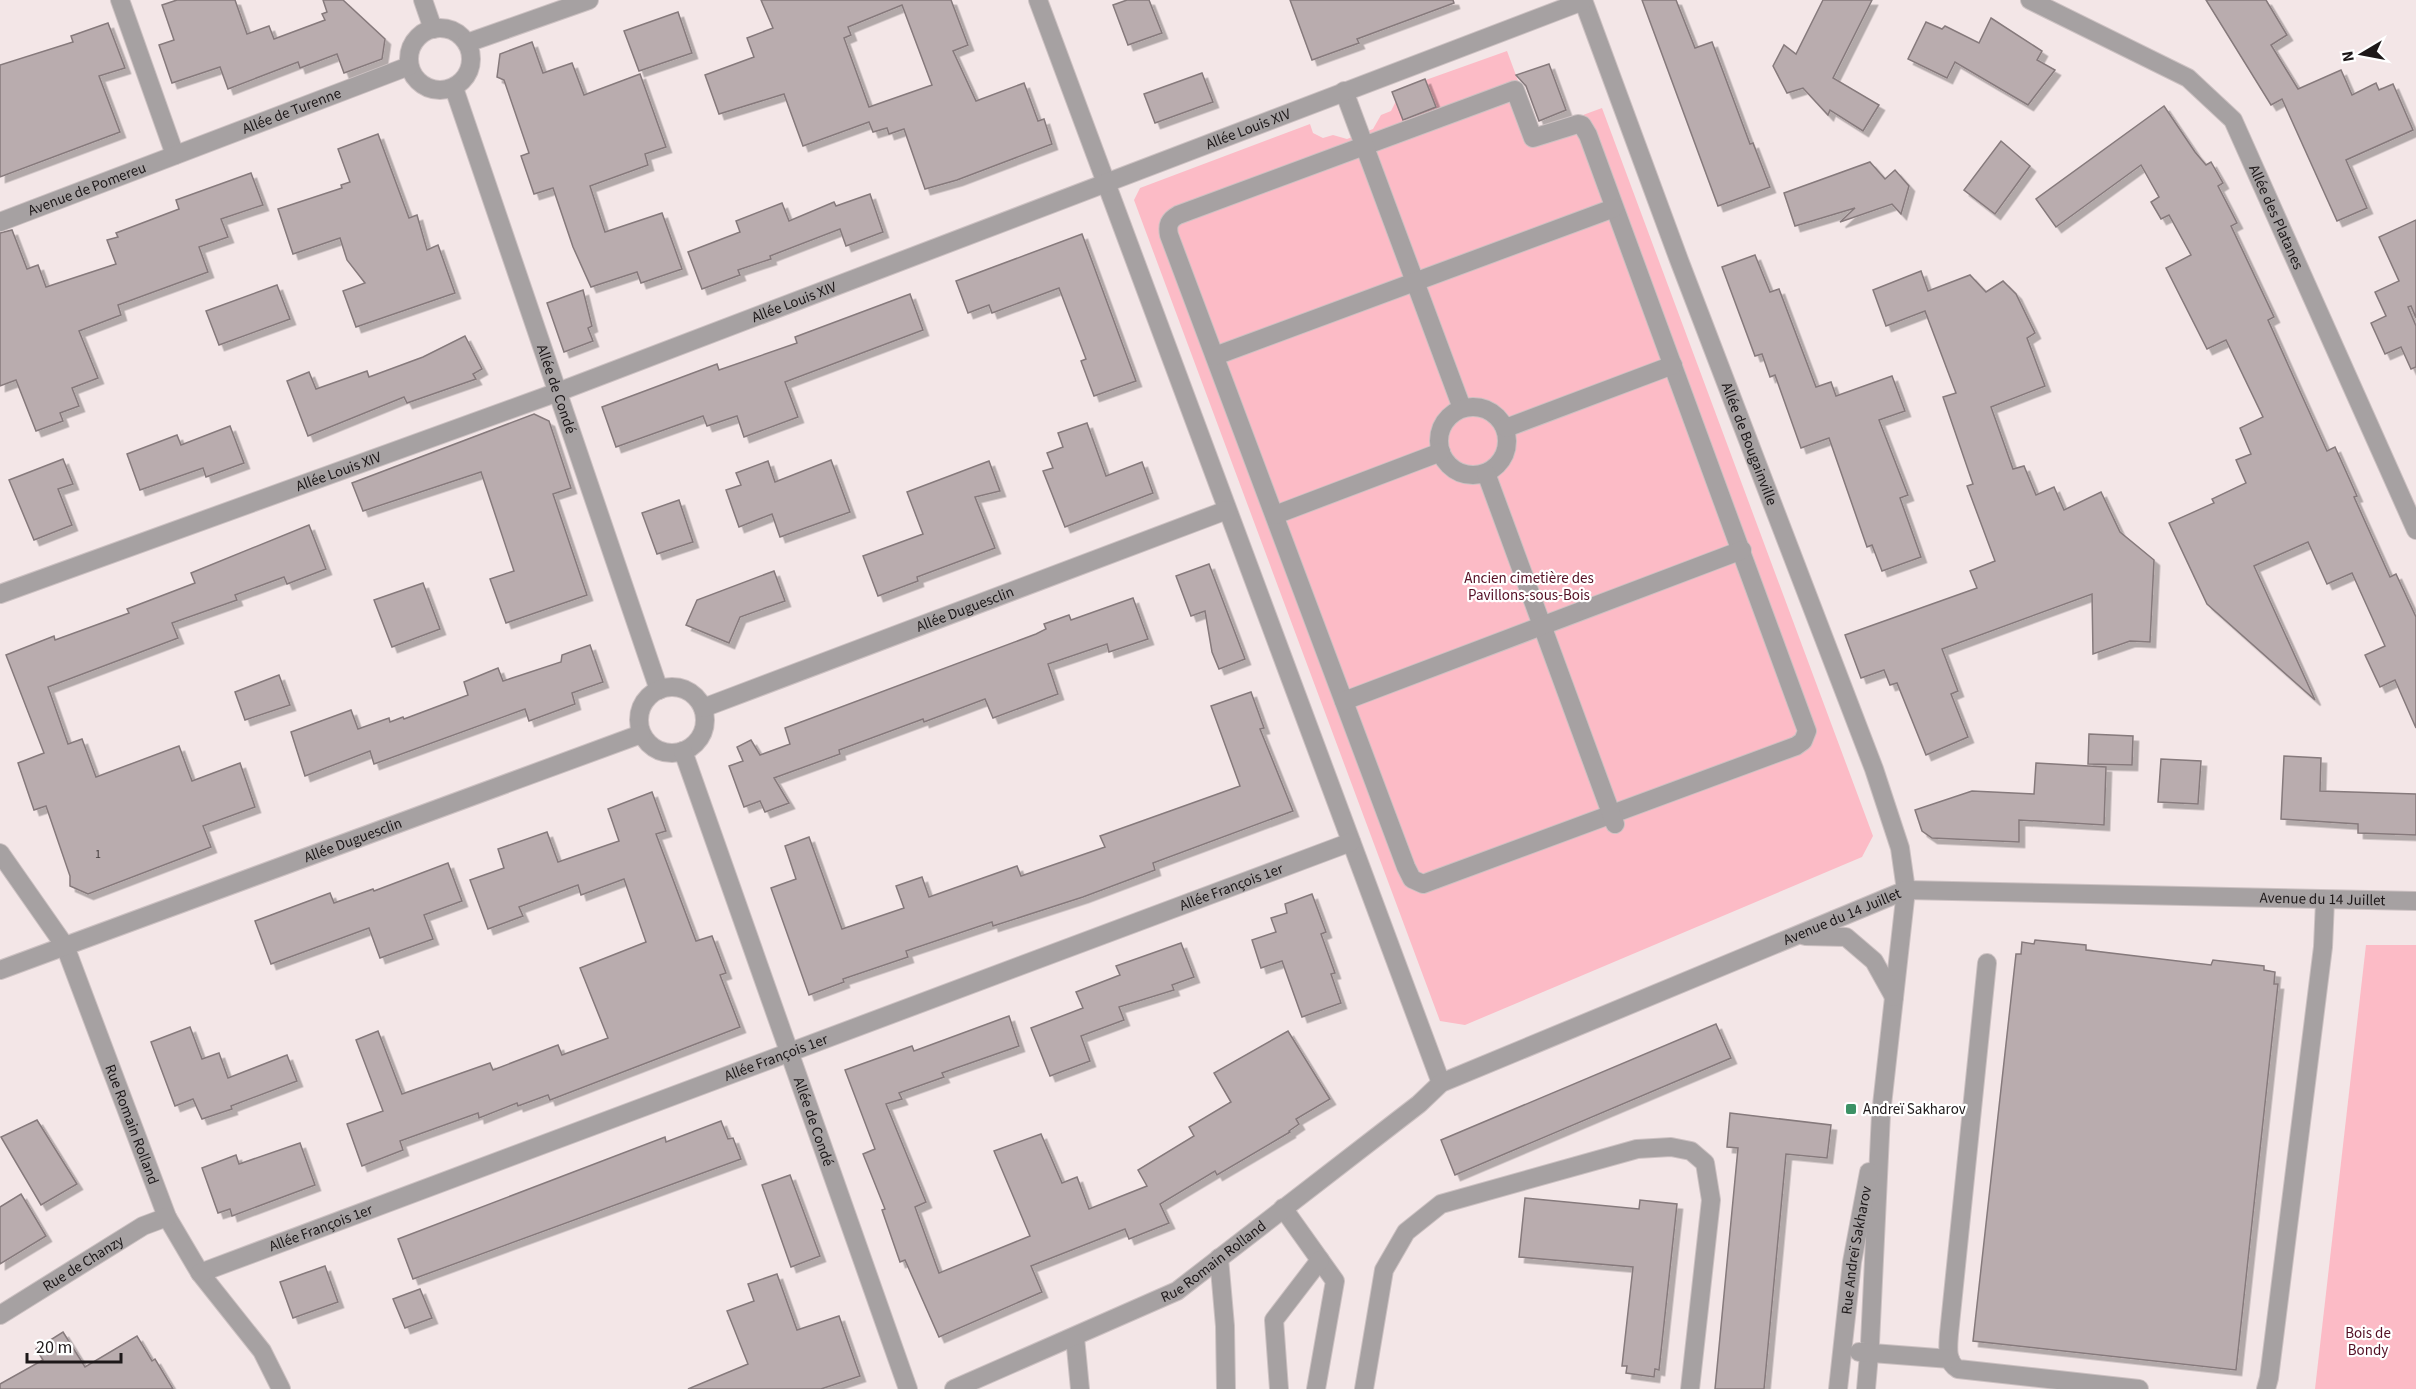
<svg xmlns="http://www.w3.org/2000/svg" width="2416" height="1389" font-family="'Source Sans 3',sans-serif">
  <defs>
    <filter id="shadow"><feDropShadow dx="5.5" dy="5.5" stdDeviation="0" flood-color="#0004"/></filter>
  </defs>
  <rect width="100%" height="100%" fill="#f3e6e7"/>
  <g fill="#fcbbc6">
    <polygon points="1507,51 1537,132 1602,108 1873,836 1862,857 1465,1025 1440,1021 1134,200 1140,188 1310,124 1313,133 1323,138 1333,135 1347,139 1373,129 1381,115 1391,111 1396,101 1392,92"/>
    <polygon points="2366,945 2416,945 2416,1389 2315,1389"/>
  </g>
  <g fill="#b9acae" stroke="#867a7c" stroke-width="1.5" fill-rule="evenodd" filter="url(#shadow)">
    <polygon points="177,0 235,0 247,34 269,26 274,39 325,20 322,14 327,12 323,0 343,0 385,39 382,59 344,73 337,54 300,68 298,62 228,89 220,67 172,83 159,45 174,40 162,5"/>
    <path d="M761,0H951L968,45L953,51L976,101L1024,83L1038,121L1044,119L1052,144L957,180L925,189L904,129L889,134L887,128L873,132L869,122L803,146L784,94L719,114L705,75L754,57L747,38L773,28ZM902,5L932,85L869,107L844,38L851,35L848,27Z"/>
    <polygon points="1127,0 1149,0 1162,33 1128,45 1113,5"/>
    <polygon points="1290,0 1453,0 1454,3 1357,39 1359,43 1312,60"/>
    <polygon points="1642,0 1676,0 1695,48 1712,42 1750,144 1753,143 1770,187 1718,206"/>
    <polygon points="1823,0 1872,0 1833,78 1879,105 1863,131 1830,110 1828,115 1803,88 1787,93 1773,66 1784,45 1796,54"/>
    <polygon points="2206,0 2266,0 2287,35 2271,45 2298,89 2341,70 2352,95 2376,83 2379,90 2393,84 2413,130 2346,160 2367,208 2337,221 2282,99 2271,105"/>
    <polygon points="678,12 692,53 639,71 624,31"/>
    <polygon points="1991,18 2042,51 2037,60 2055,70 2028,105 1955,62 1947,78 1908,59 1926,22 1942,29 1945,26 1979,43"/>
    <polygon points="108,23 125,68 99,76 120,132 0,177 0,65 73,42 71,36"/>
    <polygon points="532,42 543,73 572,63 584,95 640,74 666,147 645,154 648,165 590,186 605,232 662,213 682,269 641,283 637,272 591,287 573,247 553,188 534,194 521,156 529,153 504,80 497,77 500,54"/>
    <polygon points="1549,64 1566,110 1539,121 1526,86 1516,75"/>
    <polygon points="1202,73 1213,102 1155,123 1144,94"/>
    <polygon points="1425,79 1436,107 1403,120 1392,92"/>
    <polygon points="2164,106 2195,152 2206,165 2211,162 2223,183 2218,186 2237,223 2231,226 2274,317 2268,320 2298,387 2327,451 2335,447 2357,496 2354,497 2390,577 2396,574 2416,617 2416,728 2395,680 2380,687 2365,655 2385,646 2352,573 2327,584 2308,542 2254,566 2315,700 2207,604 2169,523 2214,503 2212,499 2246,483 2236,460 2251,454 2240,428 2263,417 2226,340 2207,349 2166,268 2191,255 2169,215 2161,219 2151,202 2159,197 2141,165 2056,227 2036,199"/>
    <polygon points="378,134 409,218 417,215 427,250 438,245 455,293 356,327 343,291 365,283 347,260 340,238 293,254 278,209 342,188 341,185 350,182 338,149"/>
    <polygon points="2001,141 2030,166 1995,214 1964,190"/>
    <polygon points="1870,162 1885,179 1895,170 1909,186 1901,214 1892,204 1840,222 1855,208 1795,226 1784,193"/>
    <polygon points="251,173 263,205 221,219 228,237 199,247 208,272 118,305 121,315 79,331 98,378 72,388 79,406 60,413 63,421 36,431 16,380 0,386 0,233 12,230 27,269 38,265 46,287 116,264 107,240 118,237 116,233 179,209 176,200"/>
    <polygon points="870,194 883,232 846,246 840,229 770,256 771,259 738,270 740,275 702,289 688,252 740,232 736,221 782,203 789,221 834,202 836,206"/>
    <polygon points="2416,220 2416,318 2411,306 2408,307 2416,326 2416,367 2411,369 2401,347 2385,354 2371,323 2386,316 2375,292 2399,281 2379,237"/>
    <polygon points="1082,234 1136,381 1094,396 1081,361 1086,359 1059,288 992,313 989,305 968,313 956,281"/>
    <polygon points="1755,255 1770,292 1779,289 1816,387 1831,382 1836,396 1892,376 1905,411 1879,420 1908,495 1900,498 1921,557 1882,571 1872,545 1867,547 1829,438 1801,448 1775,375 1770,377 1762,354 1755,356 1722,267"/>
    <polygon points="1921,271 1928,291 1970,275 1986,292 2003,281 2016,294 2035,333 2027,338 2045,386 1991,407 2013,469 2024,466 2036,495 2054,487 2064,510 2101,492 2120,532 2154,560 2150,642 2130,641 2093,654 2092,594 1942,649 1958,691 1951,694 1968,737 1926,755 1897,683 1890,685 1884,670 1861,678 1845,635 1977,588 1970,571 1995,561 1967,486 1973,484 1943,397 1956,393 1925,311 1886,326 1873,290"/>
    <polygon points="277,285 290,319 219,345 206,311"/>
    <polygon points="583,290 592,326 588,328 593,341 564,352 547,303"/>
    <polygon points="910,294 923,330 785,382 798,417 744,437 737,416 707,426 703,416 616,447 602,407 717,364 719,370 797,343 795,337"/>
    <polygon points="465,336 482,369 473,374 476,379 407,403 404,397 308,436 287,381 309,372 316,389 367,371 369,377 423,357"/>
    <polygon points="534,414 549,421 571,488 553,494 587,595 506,623 490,579 514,571 481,472 363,511 352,483"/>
    <polygon points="1087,423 1106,476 1142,462 1153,493 1065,527 1043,471 1053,468 1047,453 1063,447 1058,433"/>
    <polygon points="230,426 244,463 206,477 203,468 140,490 127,454 177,435 181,445"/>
    <polygon points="63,459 73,484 58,489 72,525 34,540 9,480"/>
    <polygon points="831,460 850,512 780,537 772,514 739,527 726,490 741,485 736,473 768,461 775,482"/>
    <polygon points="989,461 1000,491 975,497 995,548 917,577 918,581 878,596 863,556 923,534 907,492"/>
    <polygon points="679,500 693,542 657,554 642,513"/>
    <polygon points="309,525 326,569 287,584 284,577 235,595 237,600 172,623 178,638 48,687 68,744 82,739 96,777 179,746 192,781 240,763 255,807 203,826 211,847 88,894 70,886 70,876 46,806 34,810 18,763 44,753 6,655 54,636 55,640 129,613 127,609 195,583 191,573"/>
    <polygon points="1209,564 1245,659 1219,669 1212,652 1205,611 1191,616 1176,576"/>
    <polygon points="774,571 785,601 740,617 729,643 686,625 697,600"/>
    <polygon points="423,583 440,629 392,647 374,600"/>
    <polygon points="1133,598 1148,639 1109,652 1107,644 1048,664 1058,694 993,718 985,699 924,722 923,719 839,750 840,754 774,778 789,803 765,812 760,801 744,807 729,766 743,761 737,747 751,740 760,755 790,744 785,728 1036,634 1046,629 1044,624 1069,615 1071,620"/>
    <polygon points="590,645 603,682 572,693 575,704 529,721 525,709 374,764 370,751 305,776 291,732 351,710 358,729 389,718 390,722 403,717 404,719 468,695 464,682 498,668 503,681 561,662 562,655"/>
    <polygon points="279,675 290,705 245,720 235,692"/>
    <polygon points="1251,692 1264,728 1260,729 1293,811 1153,863 1155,870 1083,897 993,926 992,922 906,951 908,957 843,979 844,982 809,995 771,888 796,879 785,846 809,837 842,929 904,908 896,886 922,877 929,897 1017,866 1021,876 1105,847 1100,836 1240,786 1211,706"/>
    <polygon points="2089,734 2133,736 2132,765 2088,764"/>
    <polygon points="2284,756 2321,758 2320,791 2416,794 2416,835 2358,833 2358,824 2281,819"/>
    <polygon points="2161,759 2201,761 2198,804 2158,802"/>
    <polygon points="2036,763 2106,767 2104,825 2019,820 2019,842 1932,838 1922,831 1915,810 1972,791 2034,794"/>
    <polygon points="652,792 666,831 656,834 696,941 712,936 726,973 720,975 740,1027 550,1100 548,1095 518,1106 517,1103 479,1118 478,1113 400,1141 403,1150 362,1166 347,1124 383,1111 356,1040 378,1031 402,1094 490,1063 493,1070 558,1045 562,1055 608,1038 580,968 646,942 624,879 581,895 578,885 519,907 523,916 488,929 470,880 504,868 498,849 547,832 558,862 619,841 608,809"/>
    <polygon points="448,863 462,901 424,915 433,939 380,958 369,928 271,964 255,921 330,893 334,903 373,889 374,891"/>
    <polygon points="1312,894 1326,932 1321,934 1335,973 1331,974 1341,1003 1302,1017 1282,961 1261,968 1252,940 1276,932 1271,918 1287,913 1285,904"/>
    <polygon points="2035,940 2086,945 2086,950 2211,965 2213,960 2264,966 2264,970 2275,972 2274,984 2278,984 2236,1370 1973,1341 2016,954 2021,954 2022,942 2034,944"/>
    <polygon points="1181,943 1194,977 1172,985 1174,990 1119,1007 1124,1020 1081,1036 1090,1061 1050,1076 1031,1028 1083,1008 1076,992 1120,975 1116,966"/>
    <polygon points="1009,1016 1019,1046 942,1073 944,1077 899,1093 902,1099 886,1104 926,1202 915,1207 939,1273 1030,1236 994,1151 1041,1134 1062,1183 1077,1177 1089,1209 1147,1186 1138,1170 1194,1136 1189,1127 1231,1102 1214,1073 1288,1031 1330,1099 1296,1119 1299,1124 1289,1131 1290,1132 1217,1175 1215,1171 1160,1204 1169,1223 1129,1239 1125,1229 1031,1266 1042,1292 939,1337 905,1260 900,1262 882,1210 885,1209 863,1154 875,1149 845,1070 912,1046 914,1051"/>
    <polygon points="1716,1024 1731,1058 1455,1175 1441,1140"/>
    <polygon points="190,1027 202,1059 219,1053 228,1078 287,1055 297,1081 231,1106 232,1109 202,1119 193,1099 175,1106 151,1042"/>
    <polygon points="1730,1113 1831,1125 1827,1158 1786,1154 1764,1389 1715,1389 1738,1148 1727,1147"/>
    <polygon points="37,1120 77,1184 41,1205 1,1137"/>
    <polygon points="721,1121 728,1139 733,1138 741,1159 413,1279 398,1239 665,1137 666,1142"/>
    <polygon points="300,1143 315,1185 232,1216 230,1209 218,1213 202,1168 236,1155 239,1164"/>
    <polygon points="790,1175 820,1256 791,1267 762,1185"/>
    <polygon points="21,1194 46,1236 0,1264 0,1207"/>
    <polygon points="1525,1198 1639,1209 1640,1200 1677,1204 1659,1370 1655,1369 1654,1377 1626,1373 1627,1366 1622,1366 1633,1267 1519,1257"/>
    <polygon points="325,1266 338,1302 293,1318 280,1282"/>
    <polygon points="777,1274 797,1330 839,1316 860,1376 821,1389 688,1389 748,1364 727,1311 754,1301 748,1284"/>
    <polygon points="420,1289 432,1318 405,1328 393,1299"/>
    <polygon points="63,1332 85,1367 137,1336 152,1361 155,1359 173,1389 0,1389 0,1384 43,1360 36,1349"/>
  </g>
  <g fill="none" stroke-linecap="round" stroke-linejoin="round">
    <g stroke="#ccc1c2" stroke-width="20">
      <g id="minor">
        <polyline points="120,0 175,155"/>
        <polyline points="423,0 433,29"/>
        <polyline points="1038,0 1441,1083"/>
        <path id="s1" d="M1583,0L1679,260L1874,769L1900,848L1906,890L1881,1114L1870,1343L1866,1389"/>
        <path id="s2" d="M2030,0L2188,78L2233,120L2416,530"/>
        <circle cx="440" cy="59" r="31"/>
        <polyline points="467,43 589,0"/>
        <path id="s3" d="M454,88L659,690"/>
        <path d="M1515,90L1533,138L1578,124L1582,125L1588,135L1807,731L1803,741L1796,746L1423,884L1412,879L1406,867L1169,235C1167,225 1169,220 1178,215Z"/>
        <polyline points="1344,91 1462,408"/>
        <path id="s4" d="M0,222L409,66"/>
        <polyline points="1215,356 1614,208"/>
        <circle cx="1473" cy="441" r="34"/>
        <polyline points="1506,428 1673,365"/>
        <polyline points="1486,473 1615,824"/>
        <polyline points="1275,515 1441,452"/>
        <path id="s5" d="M0,594L558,392L1583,1"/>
        <circle cx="672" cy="720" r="33"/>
        <polyline points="1344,701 1742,550"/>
        <path id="s6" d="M703,708L1227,510"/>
        <path id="s7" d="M683,751L908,1389"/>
        <path id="s8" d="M0,853L65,946L167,1217L200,1273L262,1351L281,1389"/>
        <polyline points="1805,936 1846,937 1874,961 1894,997"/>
        <path d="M1987,963L1949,1334C1948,1347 1946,1362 1958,1369L2139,1389"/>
        <path id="s9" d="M0,970L641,734"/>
        <polyline points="1283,1208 1335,1281 1316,1389"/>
        <polyline points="1219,1258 1225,1326 1226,1389"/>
        <path id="s10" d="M200,1273L1351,842"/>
        <path id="s11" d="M0,1315L143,1226L167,1217"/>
        <polyline points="1075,1337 1080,1389"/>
        <polyline points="1859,1352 1950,1359"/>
        <path id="s12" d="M954,1389L1177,1291L1419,1104L1441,1083L1906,890L2416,901"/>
        <polyline points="1279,1389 1274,1320 1320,1260"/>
        <polyline points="1364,1389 1384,1270 1406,1232 1441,1204 1637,1149 1671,1147 1691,1151 1705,1163 1711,1200 1690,1389"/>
        <path id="s13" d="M1838,1389L1852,1262L1869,1172"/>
        <polyline points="2266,1389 2269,1378 2323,947 2325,901"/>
      </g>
    </g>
    <use href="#minor" stroke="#a6a1a2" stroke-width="18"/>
  </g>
  <rect fill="#3b9165" stroke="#fff" stroke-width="2" x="1845" y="1103" width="12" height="12" rx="3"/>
  <g text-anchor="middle" stroke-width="4.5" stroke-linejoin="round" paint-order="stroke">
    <g font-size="12" fill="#443d3e">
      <text x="98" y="858">1</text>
    </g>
    <g font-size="15" fill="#1d1819" stroke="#fff">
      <text dy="5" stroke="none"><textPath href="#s4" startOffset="312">Allée de Turenne</textPath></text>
      <text dy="5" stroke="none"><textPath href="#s5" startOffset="1332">Allée Louis XIV</textPath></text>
      <text dy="5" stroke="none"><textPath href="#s4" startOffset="93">Avenue de Pomereu</textPath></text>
      <text dy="5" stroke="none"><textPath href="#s2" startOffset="344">Allée des Platanes</textPath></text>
      <text dy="5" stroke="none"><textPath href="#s5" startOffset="846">Allée Louis XIV</textPath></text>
      <text dy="5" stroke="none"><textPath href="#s3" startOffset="318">Allée de Condé</textPath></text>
      <text dy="5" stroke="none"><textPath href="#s1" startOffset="474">Allée de Bougainville</textPath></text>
      <text dy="5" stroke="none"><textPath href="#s5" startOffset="360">Allée Louis XIV</textPath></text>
      <text dy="5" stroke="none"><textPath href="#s6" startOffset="280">Allée Duguesclin</textPath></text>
      <text dy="5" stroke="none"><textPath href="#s9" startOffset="376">Allée Duguesclin</textPath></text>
      <text dy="5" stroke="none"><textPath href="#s10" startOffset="1101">Allée François 1er</textPath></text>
      <text dy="5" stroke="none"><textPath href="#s12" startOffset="1500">Avenue du 14 Juillet</textPath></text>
      <text dy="5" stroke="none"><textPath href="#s12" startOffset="1014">Avenue du 14 Juillet</textPath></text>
      <text dy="5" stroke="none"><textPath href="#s10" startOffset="615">Allée François 1er</textPath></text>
      <text dy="5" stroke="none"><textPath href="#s7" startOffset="393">Allée de Condé</textPath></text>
      <text dy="5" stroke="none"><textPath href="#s8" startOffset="304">Rue Romain Rolland</textPath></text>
      <text dy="5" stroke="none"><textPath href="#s10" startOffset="129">Allée François 1er</textPath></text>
      <text dy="5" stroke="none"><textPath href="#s13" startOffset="140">Rue Andreï Sakharov</textPath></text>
      <text dy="5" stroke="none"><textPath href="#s12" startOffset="290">Rue Romain Rolland</textPath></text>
      <text dy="5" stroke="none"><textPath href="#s11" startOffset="98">Rue de Chanzy</textPath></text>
    </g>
    <g font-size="15" fill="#540f24" stroke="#fff">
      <text x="1529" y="583">Ancien cimetière des<tspan x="1529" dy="17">Pavillons-sous-Bois</tspan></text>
      <text x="2368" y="1338">Bois de<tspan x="2368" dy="17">Bondy</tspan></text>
    </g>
    <g font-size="15" fill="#1d1819" stroke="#fff" text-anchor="start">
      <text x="1863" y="1114">Andreï Sakharov</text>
    </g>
  </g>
  <g transform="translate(2362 54) rotate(260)" stroke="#ffffff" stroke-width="4.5" paint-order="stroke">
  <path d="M0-4.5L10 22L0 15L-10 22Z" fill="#1d1819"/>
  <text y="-9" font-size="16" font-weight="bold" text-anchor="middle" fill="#1d1819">N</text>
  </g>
  <path d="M27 1353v9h94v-9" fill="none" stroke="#1d1819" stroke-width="3"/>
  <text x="36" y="1353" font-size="18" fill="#1d1819" stroke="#ffffff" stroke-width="4.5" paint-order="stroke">20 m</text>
</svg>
